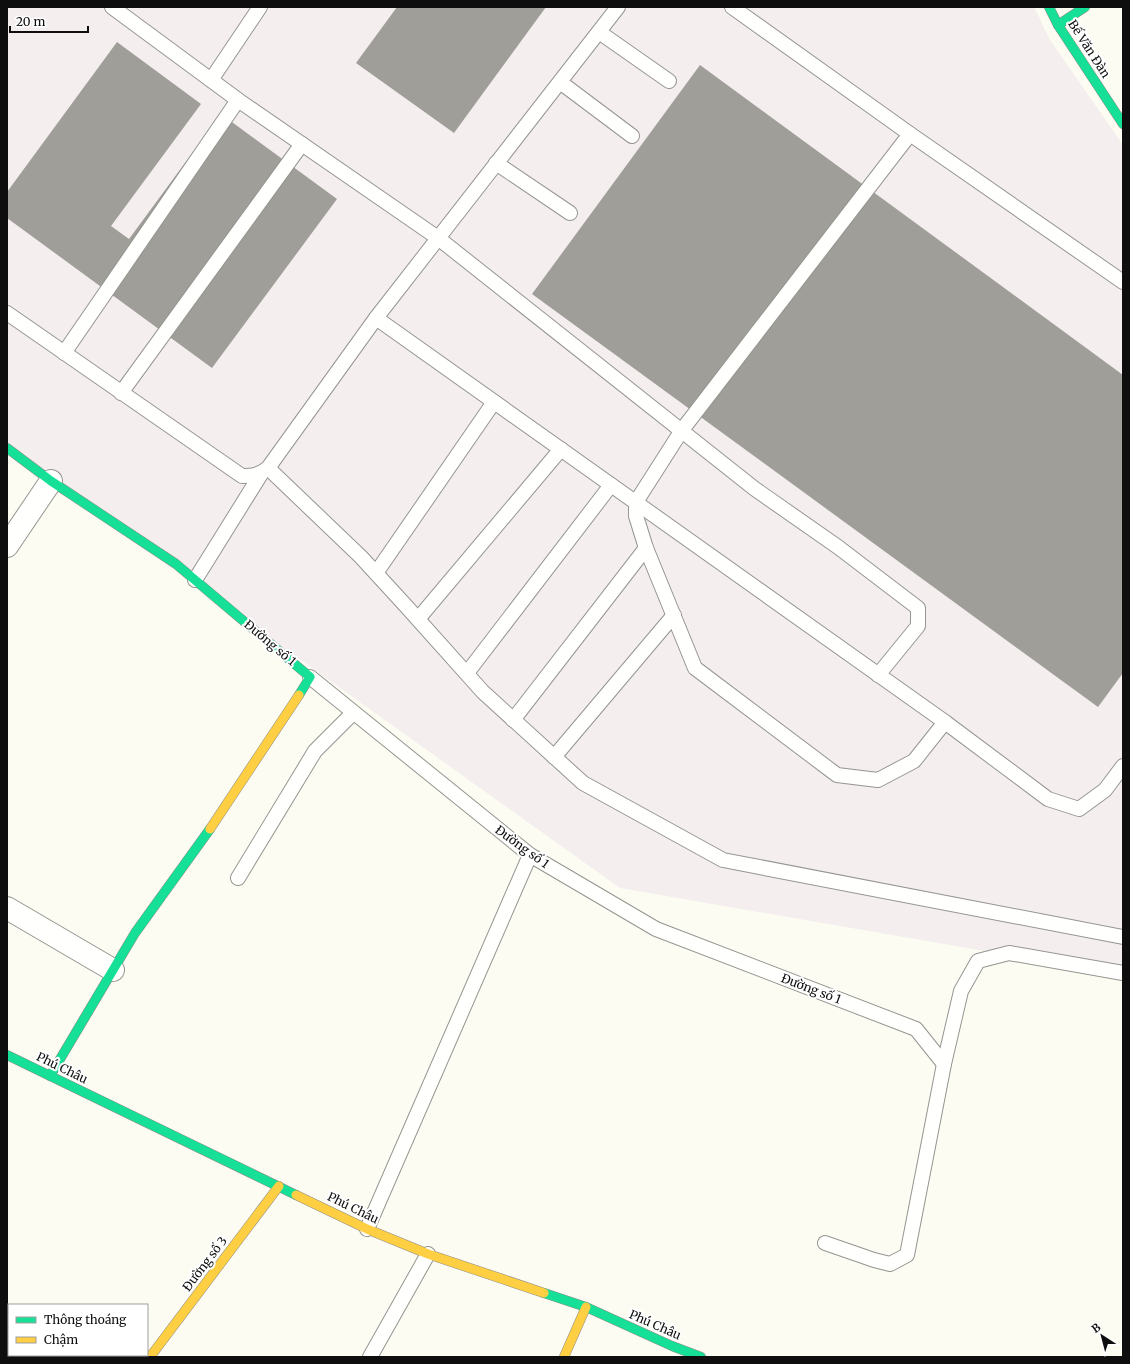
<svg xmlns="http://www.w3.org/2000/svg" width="1130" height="1364" font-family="Merriweather,serif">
  <rect width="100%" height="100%" fill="#fcfcf2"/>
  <polygon fill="#f4eeef" points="7,7 1034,7 1050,40 1123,145 1123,975 620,888 7,450"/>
  <g fill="#9f9e98">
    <polygon points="397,7 546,7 454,133 356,63"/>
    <polygon points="117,42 201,104 111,226 129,239 221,114 337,199 212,368 7,218 7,192"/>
    <polygon points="700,65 1123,375 1123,673 1098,707 532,294"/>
  </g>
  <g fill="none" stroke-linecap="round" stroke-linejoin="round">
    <g stroke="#959591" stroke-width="16">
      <g id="lane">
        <polyline points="112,7 238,100 438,238 755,489 838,547 918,608 918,626 878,675"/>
        <polyline points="732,7 910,134 1123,282"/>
        <polyline points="599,32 669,81"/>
        <polyline points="211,80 260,7"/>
        <polyline points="560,82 632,136"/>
        <polyline points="910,134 682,430 636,502 636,516 646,548 695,668 837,775 878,780 914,761 945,722"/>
        <polyline points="496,163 570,213"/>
        <path d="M7,313L242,476C253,476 259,475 268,468L376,318L618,7"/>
        <polyline points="376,318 945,722 1048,799 1079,809 1105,790 1123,766"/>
        <polyline points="64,353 238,100"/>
        <polyline points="121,393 302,144"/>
        <polyline points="268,468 361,557 406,606 483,692 583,783 723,860 1123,937"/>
        <polyline points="376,573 494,402"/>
        <polyline points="195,580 261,474"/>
        <polyline points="418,619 561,449"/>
        <polyline points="467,673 611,485"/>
        <polyline points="310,677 530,855 656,929 916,1029 944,1064"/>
        <polyline points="513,720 646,548"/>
        <polyline points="554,757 674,615"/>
        <polyline points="238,878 315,751 353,713"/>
        <polyline points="367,1229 530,855"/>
        <polyline points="825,1243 874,1260 890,1264 907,1255 944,1064 961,991 978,961 1009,953 1123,973"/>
        <polyline points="370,1357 428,1254"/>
      </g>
    </g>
    <g stroke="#959591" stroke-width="24">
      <g id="street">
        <polyline points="7,546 51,481"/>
        <polyline points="7,908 113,970"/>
      </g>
    </g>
    <g stroke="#8c8c87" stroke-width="10">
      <g id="fast">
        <polyline points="1049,7 1058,25 1123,124"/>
        <polyline points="1058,25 1085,7"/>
        <polyline points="7,448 51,481 176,564 310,677 299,695"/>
        <polyline points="7,1055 296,1195"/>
        <polyline points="50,1076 135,933 210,829"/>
        <polyline points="544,1293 586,1307 672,1346 701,1357"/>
      </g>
    </g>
    <g stroke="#8c8c87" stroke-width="10">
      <g id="slow">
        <polyline points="210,829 299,695"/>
        <polyline points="296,1195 367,1229 428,1254 544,1293"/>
        <polyline points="150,1357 279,1186"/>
        <polyline points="564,1357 586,1307"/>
      </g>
    </g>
    <use href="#lane" stroke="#fffffd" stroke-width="14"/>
    <use href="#street" stroke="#fffffd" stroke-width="22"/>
    <use href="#fast" stroke="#16e098" stroke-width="9"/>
    <use href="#slow" stroke="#ffcf43" stroke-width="9"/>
  </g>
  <g text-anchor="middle" stroke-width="4" stroke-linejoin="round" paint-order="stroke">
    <g font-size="12" fill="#0e0e0e" stroke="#fff">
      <text transform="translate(1089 49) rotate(57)" y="4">Bế Văn Đàn</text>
      <text transform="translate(270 643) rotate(40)" y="4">Đường số 1</text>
      <text transform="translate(522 847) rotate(36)" y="4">Đường số 1</text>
      <text transform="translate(811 989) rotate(21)" y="4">Đường số 1</text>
      <text transform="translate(62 1068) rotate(26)" y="4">Phú Châu</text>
      <text transform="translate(353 1208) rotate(26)" y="4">Phú Châu</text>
      <text transform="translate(205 1264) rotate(-53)" y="4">Đường số 3</text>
      <text transform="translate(655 1325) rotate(24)" y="4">Phú Châu</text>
    </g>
  </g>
  <rect width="1130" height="1364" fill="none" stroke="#0e0e0e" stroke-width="16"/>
  <rect x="8" y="1304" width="140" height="52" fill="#ffffff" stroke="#9f9f9f"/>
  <rect x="16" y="1317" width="20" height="6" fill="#16e098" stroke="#9f9f9f"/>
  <text x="44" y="1324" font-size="12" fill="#0e0e0e">Thông thoáng</text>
  <rect x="16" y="1337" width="20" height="6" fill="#ffcf43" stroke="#9f9f9f"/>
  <text x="44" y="1344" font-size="12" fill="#0e0e0e">Chậm</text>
  <g transform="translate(1102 1336) rotate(324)" stroke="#ffffff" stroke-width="3" paint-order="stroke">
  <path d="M0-3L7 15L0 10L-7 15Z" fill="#0e0e0e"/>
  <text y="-6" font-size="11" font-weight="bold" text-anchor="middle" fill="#0e0e0e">B</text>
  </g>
  <path d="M10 26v6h78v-6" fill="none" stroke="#0e0e0e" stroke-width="2"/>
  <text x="16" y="26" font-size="12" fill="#0e0e0e" stroke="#ffffff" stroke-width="3" paint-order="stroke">20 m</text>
</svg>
